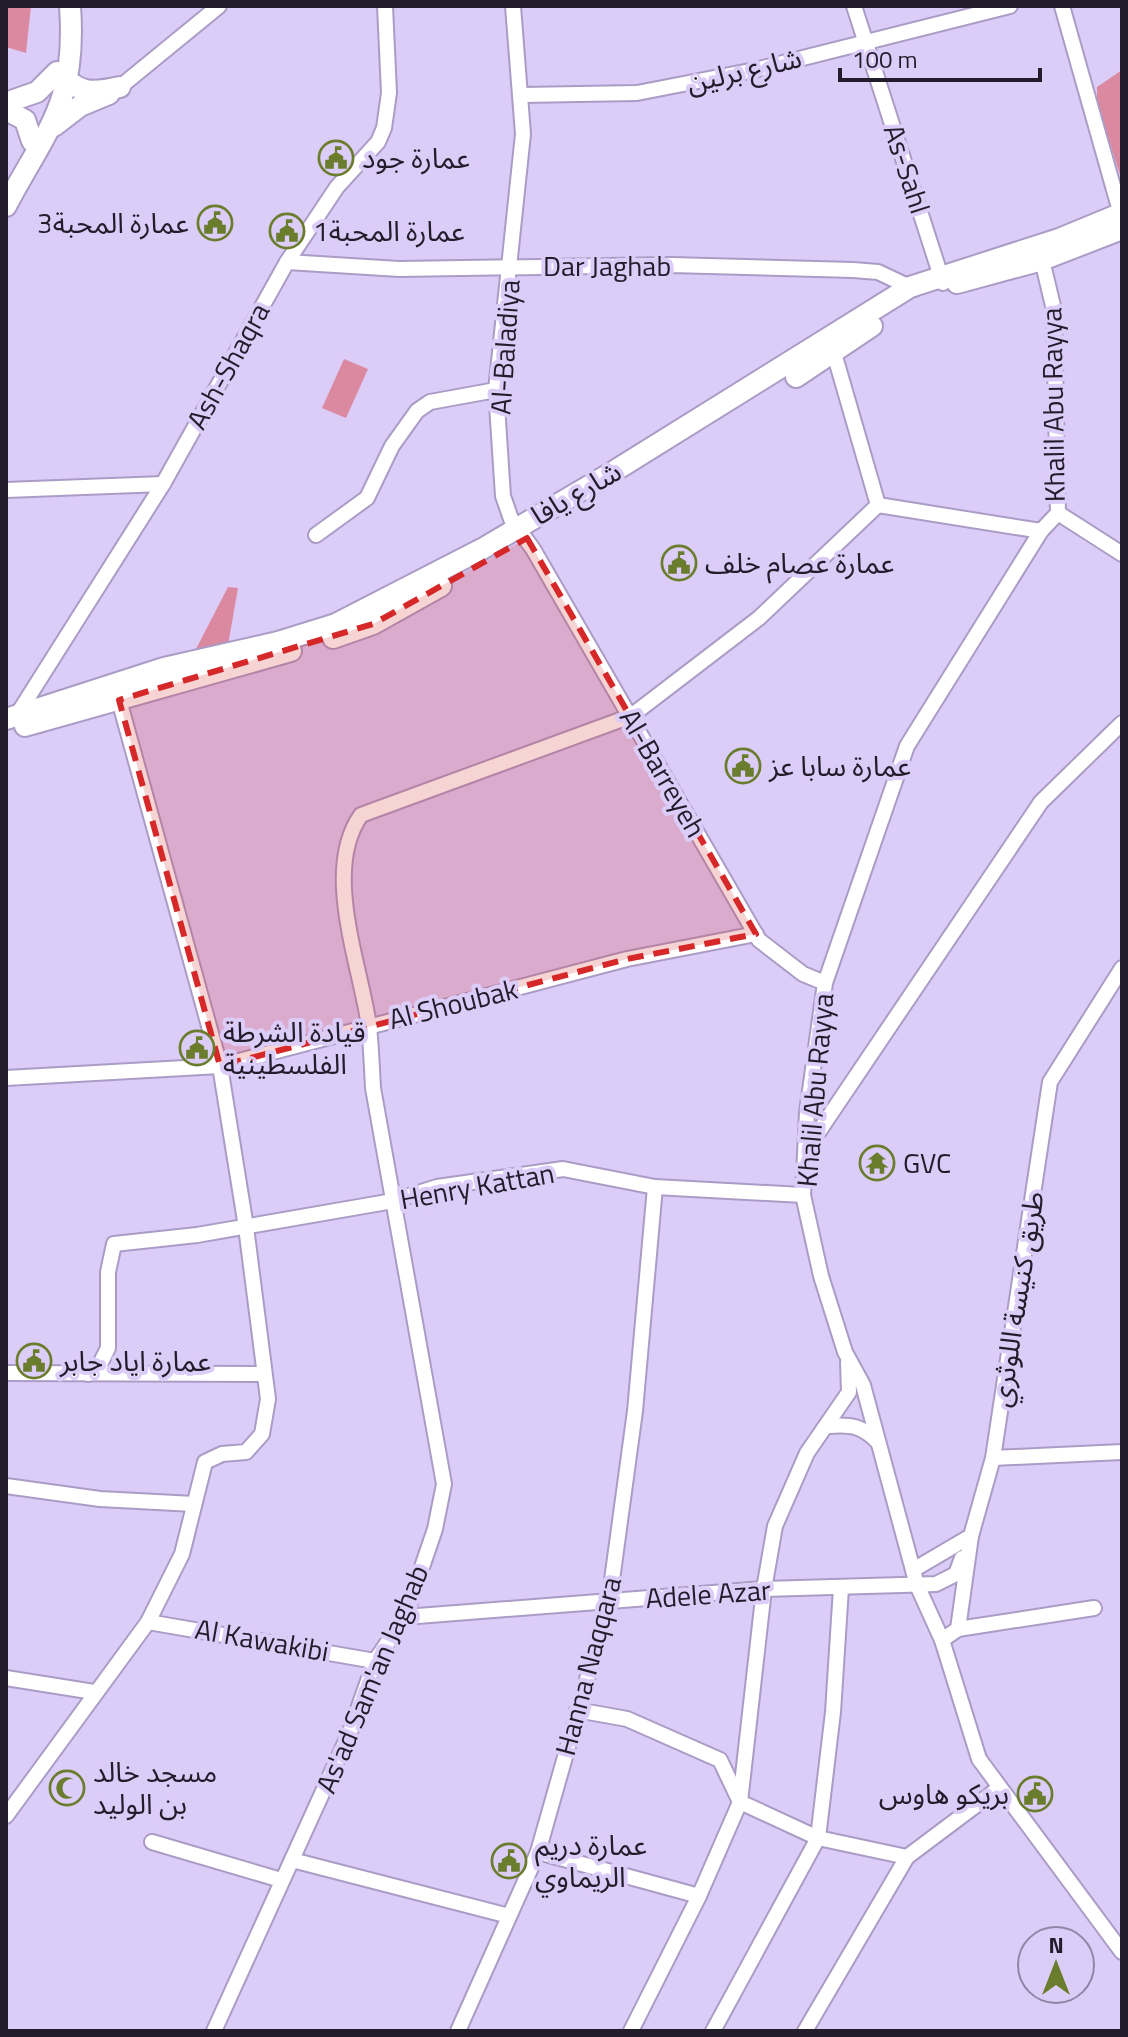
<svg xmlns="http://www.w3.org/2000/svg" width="1128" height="2037" font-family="'Titillium Web','Noto Sans Arabic',sans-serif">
  <rect width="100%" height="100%" fill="#dcccf8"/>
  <g fill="#db89a0">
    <polygon points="6,6 31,6 26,53 6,47"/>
    <polygon points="1122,70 1122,181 1097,103 1097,87"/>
    <polygon points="344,359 368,369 346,418 322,408"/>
    <polygon points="228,587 238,588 228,645 195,651"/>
  </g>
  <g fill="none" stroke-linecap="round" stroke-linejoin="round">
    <g stroke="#ab9cc5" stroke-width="18">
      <g id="minor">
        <polyline points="513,6 523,134 496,390 503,496 511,519 533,549 759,940 803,974 825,983"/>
        <polyline points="854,6 943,283"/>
        <polyline points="1062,6 1122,218"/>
        <polyline points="120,87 219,6"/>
        <polyline points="522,95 637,93 755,70 1010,6"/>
        <polyline points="1042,260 1054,310 1058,513 1041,531 907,746 825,983 807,1112 803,1195 821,1276 845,1352 863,1385 917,1585 942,1640 979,1759 1122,1952"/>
        <polyline points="287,262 399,269 671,265 853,270 878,272 914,289"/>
        <polyline points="834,353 878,505 1041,531"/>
        <polyline points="6,490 163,484"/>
        <polyline points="1058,513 1122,554"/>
        <polyline points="316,535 367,498 392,446 417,411 430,402 496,390"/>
        <polyline points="17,715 163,484 287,262 337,187 378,142 384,128 389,93 385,6"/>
        <polyline points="6,1078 220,1066 627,959 756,934"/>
        <polyline points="807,1149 1041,802 1122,723"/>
        <polyline points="6,1373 264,1374"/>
        <polyline points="88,1374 100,1364 108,1348 108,1272 114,1244 197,1235 393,1201 437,1187 563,1169 655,1187 803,1195"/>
        <path d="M829,1426C851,1424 862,1426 878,1442"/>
        <polyline points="993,1458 1122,1452"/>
        <polyline points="6,1486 100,1499 194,1504"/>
        <polyline points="913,1570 971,1536"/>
        <polyline points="405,1617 764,1589 936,1584 956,1574 962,1558"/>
        <polyline points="148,1622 375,1661"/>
        <polyline points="958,1629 1094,1608"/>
        <polyline points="942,1640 958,1629 971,1536 993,1458 1050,1082 1122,968"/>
        <polyline points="6,1678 94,1692"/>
        <polyline points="577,1710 627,1719 720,1760 740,1802 818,1838 907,1857"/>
        <polyline points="6,1816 148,1622 182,1554 205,1462 222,1454 246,1452 262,1434 268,1399 246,1227 220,1066 119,700"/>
        <polyline points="152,1842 281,1880"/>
        <polyline points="538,1852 699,1896 740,1802 764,1589 775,1526 807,1453 849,1392 848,1362"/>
        <polyline points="292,1860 509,1916"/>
        <path d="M214,2031L350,1732L375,1661L405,1617L435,1529L444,1484L373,1088C372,1067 371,1046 369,1026C360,963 322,870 361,815L631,716L759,618L878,505"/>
        <polyline points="458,2031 538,1852 609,1602 635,1411 655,1187"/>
        <polyline points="631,2031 699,1896"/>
        <polyline points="713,2031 818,1838 833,1712 841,1588"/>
        <polyline points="805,2031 907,1857 999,1788"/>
      </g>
    </g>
    <g stroke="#ab9cc5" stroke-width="24">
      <g id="secondary">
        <path d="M11,101L37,92L57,72C80,93 89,94 120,87"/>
        <polyline points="6,110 25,120 32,141"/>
        <polyline points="54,126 80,106 109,94"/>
        <path d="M6,206C48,127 77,103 70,6"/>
        <polyline points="957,283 1042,260 1122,229"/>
        <polyline points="796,377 872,326"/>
        <polyline points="333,638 373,624 441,586"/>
        <polyline points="6,719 164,668 278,642 336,624 482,549 616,470 910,287 1059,239 1122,213"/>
        <polyline points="25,726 291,651"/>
      </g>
    </g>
    <use href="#minor" stroke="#fff" stroke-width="14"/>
    <use href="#secondary" stroke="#fff" stroke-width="20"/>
  </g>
  <path fill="#d62828" fill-opacity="0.2" stroke="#d62828" stroke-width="6" stroke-dasharray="16 10" stroke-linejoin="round" d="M527,538L756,934L627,959L220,1066L119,700L373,624Z"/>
  <defs>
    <g id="civic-ring" transform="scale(1.8)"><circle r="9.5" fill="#dcccf8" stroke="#697d2d" stroke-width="1.5"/><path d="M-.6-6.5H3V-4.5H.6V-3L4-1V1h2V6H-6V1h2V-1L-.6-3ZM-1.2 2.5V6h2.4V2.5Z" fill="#697d2d"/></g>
    <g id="temple-ring" transform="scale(1.8)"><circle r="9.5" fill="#dcccf8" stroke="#697d2d" stroke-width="1.5"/><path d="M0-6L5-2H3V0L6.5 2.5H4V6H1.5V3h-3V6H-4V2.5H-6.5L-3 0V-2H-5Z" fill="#697d2d"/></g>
    <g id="mosque-ring" transform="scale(1.8)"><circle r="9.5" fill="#dcccf8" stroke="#697d2d" stroke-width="1.5"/><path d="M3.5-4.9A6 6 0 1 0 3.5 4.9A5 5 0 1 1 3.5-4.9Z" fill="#697d2d"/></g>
  </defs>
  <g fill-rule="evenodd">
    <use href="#civic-ring" x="336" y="158"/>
    <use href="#civic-ring" x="215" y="223"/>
    <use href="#civic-ring" x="287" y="231"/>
    <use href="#civic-ring" x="679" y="563"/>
    <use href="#civic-ring" x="743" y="766"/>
    <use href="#civic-ring" x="197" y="1048"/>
    <use href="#temple-ring" x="877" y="1163"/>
    <use href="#civic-ring" x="34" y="1361"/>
    <use href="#mosque-ring" x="67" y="1788"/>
    <use href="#civic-ring" x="1035" y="1794"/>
    <use href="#civic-ring" x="509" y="1861"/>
  </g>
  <g text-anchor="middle" stroke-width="8" stroke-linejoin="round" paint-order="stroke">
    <g font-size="28" fill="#221c2b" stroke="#dcccf8">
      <text transform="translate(744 70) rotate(-13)" y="10">شارع برلين</text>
      <text transform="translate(907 169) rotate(72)" y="10">As-Sahl</text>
      <text x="607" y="276">Dar Jaghab</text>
      <text transform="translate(505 347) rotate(-86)" y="10">Al-Baladiya</text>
      <text transform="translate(228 366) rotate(-61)" y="10">Ash-Shaqra</text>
      <text transform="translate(1053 405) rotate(-91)" y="10">Khalil Abu Rayya</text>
      <text transform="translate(576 493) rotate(-30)" y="10">شارع يافا</text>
      <text transform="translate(663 773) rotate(60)" y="10">Al-Barreyeh</text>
      <text transform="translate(453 1004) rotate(-14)" y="10">Al Shoubak</text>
      <text transform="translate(815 1090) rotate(-85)" y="10">Khalil Abu Rayya</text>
      <text transform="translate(477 1186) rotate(-10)" y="10">Henry Kattan</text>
      <text transform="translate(1017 1299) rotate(-81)" y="10">طريق كنيسة اللوثري</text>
      <text transform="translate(708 1594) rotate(-4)" y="10">Adele Azar</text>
      <text transform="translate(262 1640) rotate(10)" y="10">Al Kawakibi</text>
      <text transform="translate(588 1666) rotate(-75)" y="10">Hanna Naqqara</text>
      <text transform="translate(372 1679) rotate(-67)" y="10">As'ad Sam'an Jaghab</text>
    </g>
    <g font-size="28" fill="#221c2b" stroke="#dcccf8" text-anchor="start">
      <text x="362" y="168">عمارة جود</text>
      <text x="189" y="233" text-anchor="end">عمارة المحبة3</text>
      <text x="313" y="241">عمارة المحبة1</text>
      <text x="705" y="573">عمارة عصام خلف</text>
      <text x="769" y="776">عمارة سابا عز</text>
      <text x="223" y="1042">قيادة الشرطة<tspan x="223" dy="32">الفلسطينية</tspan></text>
      <text x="903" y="1173">GVC</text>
      <text x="60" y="1371">عمارة اياد جابر</text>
      <text x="93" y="1782">مسجد خالد<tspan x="93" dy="32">بن الوليد</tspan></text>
      <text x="1009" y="1804" text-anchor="end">بريكو هاوس</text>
      <text x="535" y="1855">عمارة دريم<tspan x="535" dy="32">الريماوي</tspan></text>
    </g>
  </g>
  <rect width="1128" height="2037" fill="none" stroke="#221c2b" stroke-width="16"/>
  <g transform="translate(1056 1965)"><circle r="38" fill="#dcccf8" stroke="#9286a6" stroke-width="2"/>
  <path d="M0-6L14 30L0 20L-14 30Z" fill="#697d2d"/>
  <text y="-12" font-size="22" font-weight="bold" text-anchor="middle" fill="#221c2b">N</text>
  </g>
  <path d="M840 68v12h200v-12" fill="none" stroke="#221c2b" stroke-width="4"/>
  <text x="852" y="68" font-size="24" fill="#221c2b" stroke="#dcccf8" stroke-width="6" paint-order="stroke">100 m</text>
</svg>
